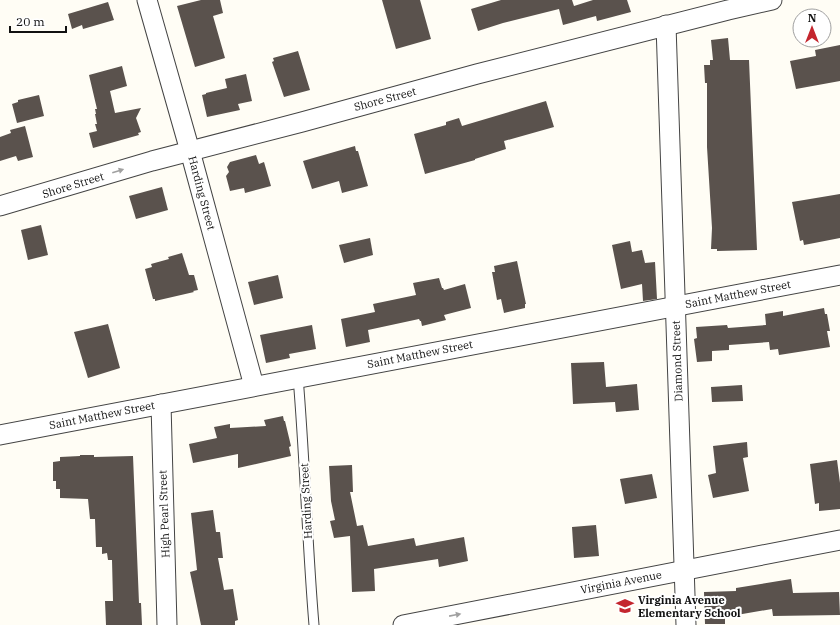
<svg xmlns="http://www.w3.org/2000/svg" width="840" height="625" font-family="'IBM Plex Serif',serif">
  <rect width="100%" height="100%" fill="#fffdf5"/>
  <g fill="#5a524d">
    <polygon points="201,0 220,0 223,13 213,16 225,58 195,67 177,6"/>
    <polygon points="382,0 420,0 431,39 396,49"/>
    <polygon points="501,0 572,0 574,6 593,0 627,0 631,12 597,21 596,16 563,25 559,9 503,23 478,31 471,9"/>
    <polygon points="108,2 114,20 83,29 82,25 72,29 68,14"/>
    <polygon points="728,38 730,60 749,60 757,250 717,251 717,249 711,249 712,228 707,147 707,83 705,83 704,65 710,65 710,60 713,60 711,40"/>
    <polygon points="840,45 840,81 796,89 790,61 816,56 815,50"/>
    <polygon points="298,51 310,90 284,97 272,62 274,61 273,58"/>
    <polygon points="122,66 127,86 110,91 115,113 141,108 136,118 141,132 138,133 139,135 93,148 89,133 97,131 95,124 97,124 95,114 96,114 95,109 97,109 89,75"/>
    <polygon points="246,74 252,101 238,104 240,110 207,117 202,95 206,94 206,93 227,88 225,79"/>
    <polygon points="39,95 44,116 17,123 12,104 18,102 18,100"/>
    <polygon points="546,101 554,127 504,141 506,149 475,159 475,160 425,174 414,134 446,125 446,122 459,118 462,126"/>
    <polygon points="25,126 33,157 18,161 16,156 0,161 0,137 11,133 10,130"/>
    <polygon points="355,146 356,151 358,151 368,186 342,193 339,181 312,189 303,161"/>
    <polygon points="256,155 259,164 264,162 271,186 245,193 244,188 230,191 226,176 229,172 227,167 230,162"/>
    <polygon points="162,187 168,210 136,219 129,196"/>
    <polygon points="840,194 840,238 804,245 803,240 800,241 792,202"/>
    <polygon points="41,225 48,255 28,260 21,230"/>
    <polygon points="370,238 373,255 344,263 339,245"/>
    <polygon points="630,241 632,252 642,250 645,263 655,262 657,299 643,301 642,284 621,289 612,245"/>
    <polygon points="182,253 189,275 194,275 198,290 193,291 194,292 155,301 155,299 153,299 145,269 152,267 151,264 169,259 168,257"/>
    <polygon points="517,261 526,304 525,304 525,308 504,313 501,299 497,300 492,272 495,272 494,266"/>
    <polygon points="278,275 283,298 254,305 248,282"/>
    <polygon points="439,278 442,288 443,288 444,290 465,284 471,308 444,315 446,320 422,326 421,321 420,321 419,319 368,330 370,342 346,347 341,319 375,312 373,304 416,295 413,283"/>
    <polygon points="824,308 825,314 827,314 830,331 827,331 830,347 779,355 778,349 770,350 769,342 729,345 729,350 712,351 712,361 697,362 694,339 697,338 696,327 727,325 728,328 766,325 765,314 783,311 783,316"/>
    <polygon points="108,324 120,368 88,378 74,332"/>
    <polygon points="312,325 316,349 289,354 290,358 266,363 260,335"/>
    <polygon points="604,362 606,387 637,384 639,410 616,412 615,402 573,404 571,363"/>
    <polygon points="742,385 743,401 712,402 711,387"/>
    <polygon points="283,416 284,421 285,421 291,446 289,447 291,456 238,468 238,454 193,463 189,444 217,438 214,427 230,424 230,428 266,426 264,420"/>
    <polygon points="747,442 748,457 743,458 749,491 713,498 708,475 716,473 713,446"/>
    <polygon points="80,455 94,455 94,457 133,456 139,603 141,603 142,625 106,625 105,601 113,601 112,560 108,560 107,553 102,554 102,547 96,547 95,519 90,519 88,499 60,498 60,489 56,489 56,481 53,481 53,462 60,461 60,457 80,456"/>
    <polygon points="837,460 840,483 840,509 819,511 819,503 815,504 810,464"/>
    <polygon points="352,465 353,492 350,492 357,526 363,525 368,546 414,538 416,546 464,537 468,561 439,567 438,559 374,569 375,591 352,592 350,536 334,538 330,521 335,520 331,501 329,466"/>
    <polygon points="652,474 657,498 625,504 620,479"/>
    <polygon points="213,510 216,532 220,532 223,558 218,558 224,590 233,589 238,620 235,621 235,625 201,625 190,572 197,570 191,513"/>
    <polygon points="596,525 599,556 574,558 572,527"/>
    <polygon points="791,579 793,593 839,592 840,615 773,616 772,609 725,617 725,624 705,624 704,592 736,591 736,588"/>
  </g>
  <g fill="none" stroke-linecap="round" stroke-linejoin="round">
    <g stroke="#444" stroke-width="11">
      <path id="lane" d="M298,377C305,459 307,542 314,625"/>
    </g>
    <g stroke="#444" stroke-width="21">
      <g id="street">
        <polyline points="147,0 190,151 254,386"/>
        <polyline points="666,25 686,625"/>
        <polyline points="0,206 152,161 302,122 477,74 728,10 772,0"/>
        <polyline points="161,404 167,625"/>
        <polyline points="0,435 840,275"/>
        <polyline points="403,625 840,540"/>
      </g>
    </g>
    <use href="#lane" stroke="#fff" stroke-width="9"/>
    <use href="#street" stroke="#fff" stroke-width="19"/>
  </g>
  <defs><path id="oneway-solid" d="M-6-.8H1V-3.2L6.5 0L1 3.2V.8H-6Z"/></defs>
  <g fill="#a0a0a0">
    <use href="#oneway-solid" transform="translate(118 171) rotate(-17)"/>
    <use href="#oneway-solid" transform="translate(455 615) rotate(-11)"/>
  </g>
  <defs>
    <g id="school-bare" transform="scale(1.38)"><path d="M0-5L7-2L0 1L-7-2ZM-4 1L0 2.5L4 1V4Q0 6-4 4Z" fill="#c4262e" stroke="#fff" stroke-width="2.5" paint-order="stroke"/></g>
  </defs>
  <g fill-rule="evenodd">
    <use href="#school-bare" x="625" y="606"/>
  </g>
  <g text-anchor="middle" stroke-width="4" stroke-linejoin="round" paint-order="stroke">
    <g font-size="11" fill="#111" stroke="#fff">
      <text transform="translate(385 99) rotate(-15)" y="4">Shore Street</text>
      <text transform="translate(73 185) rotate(-17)" y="4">Shore Street</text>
      <text transform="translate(202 193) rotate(75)" y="4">Harding Street</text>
      <text transform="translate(738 294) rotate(-11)" y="4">Saint Matthew Street</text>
      <text transform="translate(420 354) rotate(-11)" y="4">Saint Matthew Street</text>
      <text transform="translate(677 361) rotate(-92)" y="4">Diamond Street</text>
      <text transform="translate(102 415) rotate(-11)" y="4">Saint Matthew Street</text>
      <text transform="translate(306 501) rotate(-93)" y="4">Harding Street</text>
      <text transform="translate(164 514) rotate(-92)" y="4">High Pearl Street</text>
      <text transform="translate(621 582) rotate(-11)" y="4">Virginia Avenue</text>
    </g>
    <g font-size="11" font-weight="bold" fill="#111" stroke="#fff" text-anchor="start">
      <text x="638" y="604">Virginia Avenue<tspan x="638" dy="13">Elementary School</tspan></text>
    </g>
  </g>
  <g transform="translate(812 28)"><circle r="19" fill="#ffffff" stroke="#a0a0a0"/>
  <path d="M0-3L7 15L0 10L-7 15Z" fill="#c4262e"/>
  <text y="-6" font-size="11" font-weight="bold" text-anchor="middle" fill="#111111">N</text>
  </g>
  <path d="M10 26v6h56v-6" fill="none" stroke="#111111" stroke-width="2"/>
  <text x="16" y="26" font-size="12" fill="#111111" stroke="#ffffff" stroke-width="3" paint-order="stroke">20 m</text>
</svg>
